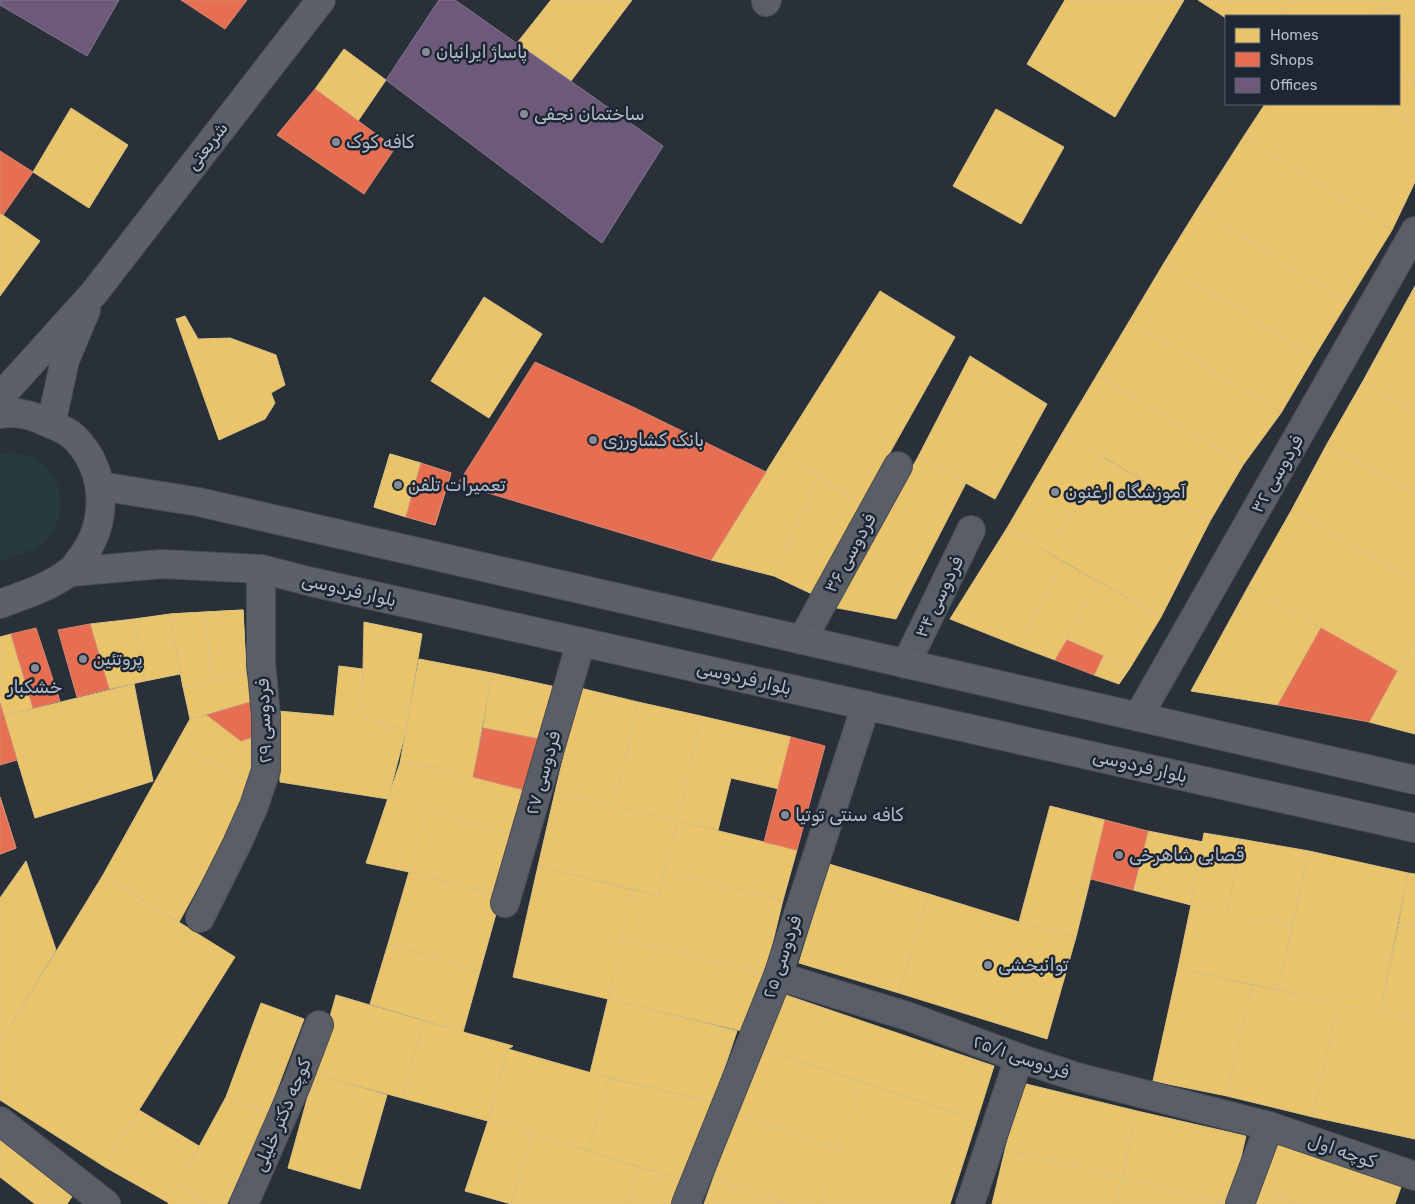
<svg xmlns="http://www.w3.org/2000/svg" width="1415" height="1204" font-family="Rubik,'Noto Naskh Arabic',sans-serif">
  <rect width="100%" height="100%" fill="#2a3038"/>
  <path fill="#273a3e" d="M10,452C22,454 33,456 43,464C66,483 67,524 43,543C30,552 14,556 0,562V454Z"/>
  <g fill="#e9c46a" stroke="#d9c286">
    <polygon points="551,0 632,0 571,81 517,43"/>
    <polygon points="1065,0 1184,0 1115,117 1027,64"/>
    <polygon points="1198,0 1291,0 1282,16 1226,16 1226,18"/>
    <polygon points="1291,0 1384,0 1375,16 1282,16"/>
    <polygon points="1384,0 1415,0 1415,24 1381,5"/>
    <polygon points="1381,5 1415,24 1415,82 1399,73 1399,16 1375,16"/>
    <polygon points="344,49 386,80 358,121 315,89"/>
    <polygon points="1399,73 1415,82 1415,124 1378,104 1399,104"/>
    <polygon points="1265,104 1378,104 1415,124 1415,182 1392,230 1244,136"/>
    <polygon points="71,108 128,145 89,208 33,172"/>
    <polygon points="996,109 1064,147 1021,224 953,186"/>
    <polygon points="1244,136 1392,230 1347,303 1198,208"/>
    <polygon points="1198,208 1347,303 1314,357 1164,263"/>
    <polygon points="0,213 40,241 0,296"/>
    <polygon points="1164,263 1314,357 1281,413 1130,320"/>
    <polygon points="1415,286 1415,326 1398,317"/>
    <polygon points="880,291 955,337 861,504 779,451"/>
    <polygon points="484,297 542,334 489,418 431,381"/>
    <polygon points="185,316 198,339 230,338 276,355 285,385 271,393 275,403 265,419 219,440 176,319"/>
    <polygon points="1398,317 1415,326 1415,411 1363,381"/>
    <polygon points="1130,320 1281,413 1243,465 1097,375"/>
    <polygon points="970,356 1047,404 995,499 918,457"/>
    <polygon points="1097,375 1243,465 1210,521 1063,432"/>
    <polygon points="1363,381 1415,411 1415,494 1327,444"/>
    <polygon points="1063,432 1104,456 1047,552 1007,528"/>
    <polygon points="1327,444 1415,494 1415,581 1291,511"/>
    <polygon points="779,451 818,476 774,576 711,560"/>
    <polygon points="390,454 451,473 435,525 374,507"/>
    <polygon points="390,454 421,463 406,517 374,507"/>
    <polygon points="918,457 966,483 896,619 832,607"/>
    <polygon points="1103,457 1210,521 1161,617 1047,552"/>
    <polygon points="818,476 861,504 814,595 774,576"/>
    <polygon points="1291,511 1415,581 1415,638 1397,671 1248,587"/>
    <polygon points="1007,528 1063,562 1018,646 950,619"/>
    <polygon points="1063,562 1097,581 1067,640 1055,660 1018,646"/>
    <polygon points="1097,581 1161,617 1130,668 1067,640"/>
    <polygon points="1248,587 1321,628 1278,705 1191,691"/>
    <polygon points="243,610 246,672 183,687 170,614"/>
    <polygon points="243,610 246,672 212,680 205,612"/>
    <polygon points="205,612 212,680 183,687 170,614"/>
    <polygon points="170,614 180,674 145,681 134,619"/>
    <polygon points="134,619 145,681 109,689 90,624"/>
    <polygon points="364,622 422,634 406,730 362,718"/>
    <polygon points="11,634 33,708 4,716 0,703 0,637"/>
    <polygon points="1415,638 1415,680 1397,671"/>
    <polygon points="1103,656 1130,668 1119,684 1094,675"/>
    <polygon points="419,659 492,673 473,777 440,768 400,763"/>
    <polygon points="339,666 363,669 362,718 406,730 388,799 280,782 278,711 334,716"/>
    <polygon points="1397,671 1415,680 1415,734 1369,722"/>
    <polygon points="246,672 254,701 190,719 183,687"/>
    <polygon points="492,673 556,687 544,740 483,728"/>
    <polygon points="134,684 153,781 35,818 4,716"/>
    <polygon points="580,688 638,702 614,806 555,792"/>
    <polygon points="638,702 701,716 678,821 614,806"/>
    <polygon points="207,715 241,741 259,735 254,785 176,744 190,719"/>
    <polygon points="701,716 791,737 779,789 731,778 718,830 678,821"/>
    <polygon points="176,744 254,785 179,922 103,875"/>
    <polygon points="400,763 440,768 409,872 366,863"/>
    <polygon points="440,768 528,791 516,836 426,809"/>
    <polygon points="555,792 678,821 664,871 660,896 538,866"/>
    <polygon points="0,797 16,848 0,854"/>
    <polygon points="1050,806 1105,820 1076,937 1019,922"/>
    <polygon points="426,809 516,836 501,896 409,872"/>
    <polygon points="678,821 797,850 783,900 664,871"/>
    <polygon points="1148,831 1203,842 1191,905 1133,890"/>
    <polygon points="1204,833 1240,839 1228,913 1191,905"/>
    <polygon points="1240,839 1309,851 1292,926 1228,913"/>
    <polygon points="1309,851 1408,873 1380,1013 1278,990"/>
    <polygon points="26,861 56,950 0,1043 0,898"/>
    <polygon points="829,864 929,894 899,993 799,963"/>
    <polygon points="538,866 633,890 608,999 513,977"/>
    <polygon points="664,871 783,900 765,974 621,939 633,890 660,896"/>
    <polygon points="409,872 501,896 480,971 388,944"/>
    <polygon points="1408,873 1415,874 1415,926 1399,923"/>
    <polygon points="103,875 235,957 139,1110 105,1167 0,1100 0,1043"/>
    <polygon points="929,894 1019,922 1076,937 1047,1039 899,993"/>
    <polygon points="1191,905 1292,926 1278,990 1178,968"/>
    <polygon points="1399,923 1415,926 1415,1021 1380,1013"/>
    <polygon points="621,939 765,974 750,1033 608,999"/>
    <polygon points="388,944 480,971 463,1032 370,1004"/>
    <polygon points="1178,968 1252,985 1227,1096 1153,1081"/>
    <polygon points="1252,985 1338,1003 1313,1117 1227,1096"/>
    <polygon points="780,993 994,1066 977,1120 761,1048"/>
    <polygon points="336,995 424,1021 402,1098 314,1074"/>
    <polygon points="608,999 737,1031 713,1102 590,1073"/>
    <polygon points="261,1003 304,1019 268,1113 226,1097"/>
    <polygon points="1338,1003 1415,1021 1415,1139 1313,1117"/>
    <polygon points="424,1021 513,1046 508,1049 488,1121 402,1098"/>
    <polygon points="761,1048 862,1082 840,1150 736,1114"/>
    <polygon points="508,1049 609,1078 588,1151 488,1121"/>
    <polygon points="314,1074 387,1095 360,1189 288,1168"/>
    <polygon points="609,1078 713,1102 680,1179 588,1151"/>
    <polygon points="862,1082 977,1120 950,1204 821,1204"/>
    <polygon points="1022,1083 1137,1111 1122,1178 1005,1150"/>
    <polygon points="226,1097 268,1113 227,1204 207,1204 177,1187"/>
    <polygon points="139,1110 199,1146 169,1203 105,1167"/>
    <polygon points="1137,1111 1246,1136 1230,1204 1122,1178"/>
    <polygon points="736,1114 840,1150 821,1204 788,1204 713,1179"/>
    <polygon points="488,1121 532,1134 511,1204 465,1191"/>
    <polygon points="532,1134 639,1167 627,1204 511,1204"/>
    <polygon points="0,1139 73,1195 67,1204 35,1204 0,1177"/>
    <polygon points="1277,1144 1402,1184 1395,1204 1301,1204 1259,1190"/>
    <polygon points="1005,1150 1122,1178 1116,1204 992,1204"/>
    <polygon points="639,1167 680,1179 672,1204 627,1204"/>
    <polygon points="1122,1178 1230,1204 1116,1204"/>
    <polygon points="713,1179 788,1204 704,1204"/>
    <polygon points="177,1187 207,1204 168,1204"/>
    <polygon points="1259,1190 1301,1204 1254,1204"/>
  </g>
  <g fill="#e76f51" stroke="#d88675">
    <polygon points="181,0 247,0 225,29"/>
    <polygon points="315,89 395,148 364,194 277,135"/>
    <polygon points="0,151 33,172 3,215 0,213"/>
    <polygon points="535,362 635,408 766,472 711,560 458,484"/>
    <polygon points="421,463 451,473 435,525 406,517"/>
    <polygon points="90,624 109,689 77,697 58,630"/>
    <polygon points="36,628 60,701 33,708 11,634"/>
    <polygon points="1321,628 1397,671 1369,722 1278,705"/>
    <polygon points="1067,640 1103,656 1094,675 1055,660"/>
    <polygon points="254,701 259,735 241,741 207,715"/>
    <polygon points="0,703 17,760 0,765"/>
    <polygon points="483,728 544,740 528,791 473,777"/>
    <polygon points="791,737 825,746 797,850 764,842"/>
    <polygon points="0,798 16,848 0,854"/>
    <polygon points="1105,820 1148,831 1133,890 1091,879"/>
  </g>
  <g fill="#6d597a" stroke="#827792">
    <polygon points="0,0 119,0 87,56 0,5"/>
    <polygon points="439,0 455,0 663,146 602,243 386,80"/>
  </g>
  <g fill="none" stroke-linecap="round" stroke-linejoin="round">
    <g stroke="#484c53" stroke-width="30">
      <g id="minor">
        <polyline points="766,2 767,0"/>
        <polyline points="802,640 898,466"/>
        <polyline points="906,664 971,530"/>
        <polyline points="1138,717 1415,231"/>
        <polyline points="505,903 581,642"/>
        <polyline points="200,918 237,844 254,806 266,770 266,716 261,661 261,569"/>
        <polyline points="778,976 910,1017 1019,1058 1077,1077 1269,1126 1415,1176"/>
        <polyline points="0,1121 106,1204"/>
        <polyline points="244,1204 297,1083 319,1025"/>
        <polyline points="686,1204 778,976 866,705"/>
        <polyline points="970,1204 1019,1058"/>
        <polyline points="1240,1204 1269,1126"/>
      </g>
    </g>
    <g stroke="#484c55" stroke-width="30">
      <g id="major">
        <polyline points="0,397 94,293 321,0"/>
        <path d="M0,414C16,411 30,414 44,421C53,425 67,430 74,437C108,471 109,524 79,561C76,565 73,570 69,572C49,588 23,595 0,604"/>
        <polyline points="51,424 65,360 86,310"/>
        <polyline points="100,486 199,502 1415,780"/>
        <polyline points="70,572 162,564 261,569 312,582 1415,828"/>
      </g>
    </g>
    <use href="#minor" stroke="#5a5e66" stroke-width="28"/>
    <use href="#major" stroke="#5c6168" stroke-width="28"/>
  </g>
  <g fill="#848b96" stroke="#1d2633" stroke-width="2">
    <circle cx="426" cy="52" r="5"/>
    <circle cx="524" cy="114" r="5"/>
    <circle cx="336" cy="142" r="5"/>
    <circle cx="593" cy="440" r="5"/>
    <circle cx="398" cy="485" r="5"/>
    <circle cx="1055" cy="492" r="5"/>
    <circle cx="83" cy="659" r="5"/>
    <circle cx="35" cy="668" r="5"/>
    <circle cx="785" cy="815" r="5"/>
    <circle cx="1119" cy="855" r="5"/>
    <circle cx="988" cy="965" r="5"/>
  </g>
  <g text-anchor="middle" stroke-width="5" stroke-linejoin="round" paint-order="stroke">
    <g font-size="18" fill="#b4bcc9" stroke="#1d2633" text-anchor="start">
      <text x="436" y="58">پاساژ ایرانیان</text>
      <text x="534" y="120">ساختمان نجفی</text>
      <text x="346" y="148">کافه کوک</text>
      <text x="603" y="446">بانک کشاورزی</text>
      <text x="408" y="491">تعمیرات تلفن</text>
      <text x="1065" y="498">آموزشگاه ارغنون</text>
      <text x="93" y="665">پروتئین</text>
      <text x="35" y="693" text-anchor="middle">خشکبار</text>
      <text x="795" y="821">کافه سنتی توتیا</text>
      <text x="1129" y="861">قصابی شاهرخی</text>
      <text x="998" y="971">توانبخشی</text>
    </g>
    <g font-size="18" fill="#b4bcc9" stroke="#1d2633">
      <text transform="translate(207 146) rotate(-52)" y="6">شریعتی</text>
      <text transform="translate(1277 474) rotate(-60)" y="6">فردوسی ۳۲</text>
      <text transform="translate(850 553) rotate(-61)" y="6">فردوسی ۳۶</text>
      <text transform="translate(349 590) rotate(13)" y="6">بلوار فردوسی</text>
      <text transform="translate(939 597) rotate(-64)" y="6">فردوسی ۳۴</text>
      <text transform="translate(744 678) rotate(13)" y="6">بلوار فردوسی</text>
      <text transform="translate(264 721) rotate(-92)" y="6">فردوسی ۲۹</text>
      <text transform="translate(1140 766) rotate(13)" y="6">بلوار فردوسی</text>
      <text transform="translate(543 773) rotate(-74)" y="6">فردوسی ۲۷</text>
      <text transform="translate(782 957) rotate(-71)" y="6">فردوسی ۲۵</text>
      <text transform="translate(1021 1057) rotate(19)" y="6">فردوسی ۲۵/۱</text>
      <text transform="translate(282 1115) rotate(-67)" y="6">کوچه دکتر خلیلی</text>
      <text transform="translate(1342 1151) rotate(19)" y="6">کوچه اول</text>
    </g>
  </g>
  <rect x="1225" y="15" width="175" height="90" fill="#1d2633" stroke="#59626f"/>
  <rect x="1235" y="28" width="25" height="15" fill="#e9c46a" stroke="#59626f"/>
  <text x="1270" y="40" font-size="15" fill="#b4bcc9">Homes</text>
  <rect x="1235" y="52" width="25" height="15" fill="#e76f51" stroke="#59626f"/>
  <text x="1270" y="65" font-size="15" fill="#b4bcc9">Shops</text>
  <rect x="1235" y="78" width="25" height="15" fill="#6d597a" stroke="#59626f"/>
  <text x="1270" y="90" font-size="15" fill="#b4bcc9">Offices</text>
</svg>
